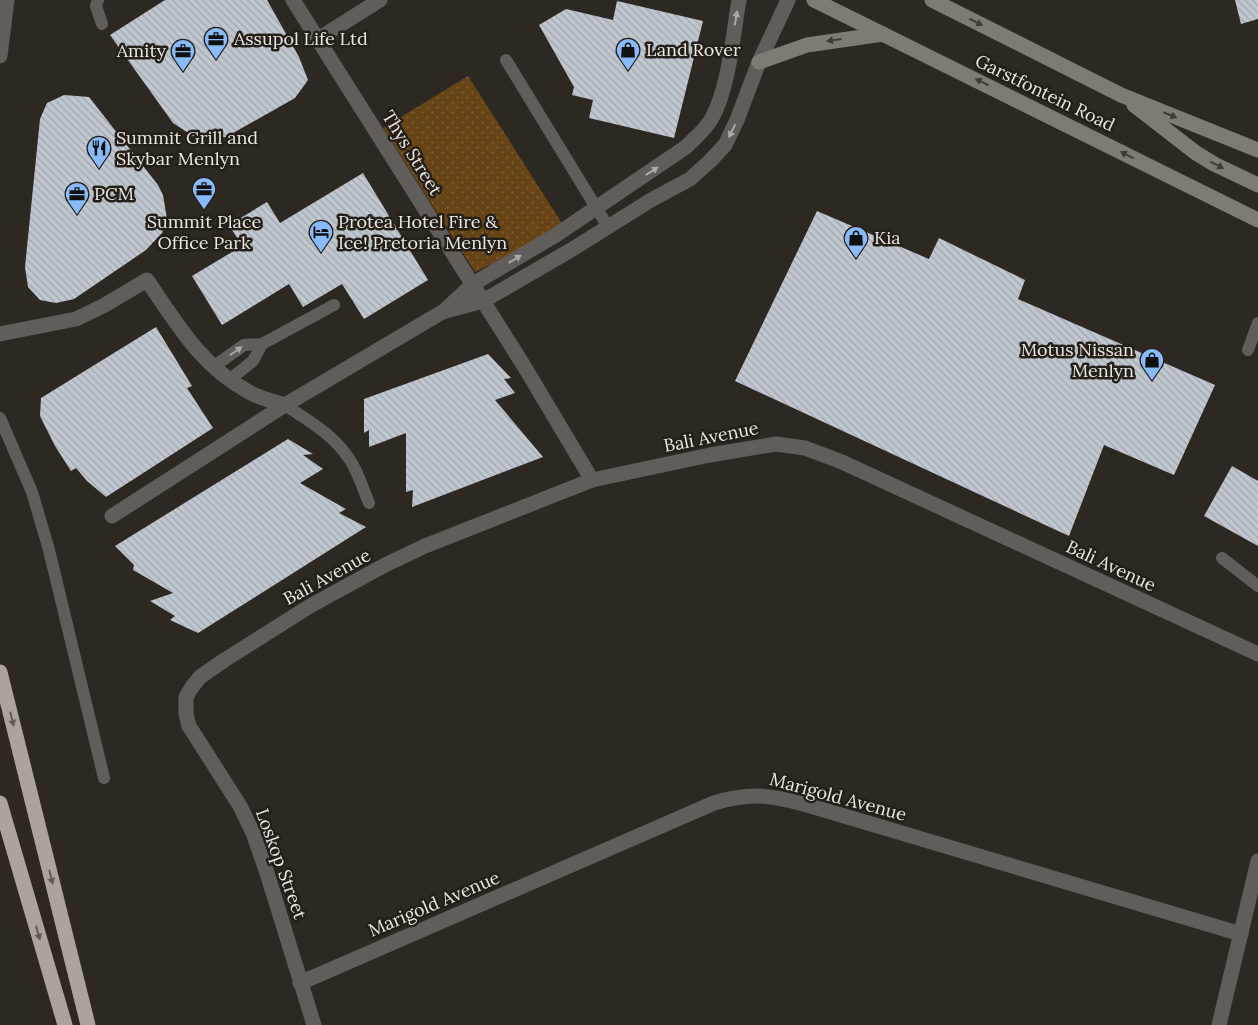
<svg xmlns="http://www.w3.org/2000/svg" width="1258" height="1025" font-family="Lora,serif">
  <defs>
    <pattern id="grass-dots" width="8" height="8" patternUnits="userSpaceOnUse" patternTransform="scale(1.25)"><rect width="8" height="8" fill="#664415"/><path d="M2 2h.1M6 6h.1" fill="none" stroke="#7c5f37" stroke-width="1.8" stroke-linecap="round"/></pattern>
    <pattern id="building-back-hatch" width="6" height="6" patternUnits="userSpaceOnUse" patternTransform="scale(1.25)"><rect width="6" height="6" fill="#c0c7cf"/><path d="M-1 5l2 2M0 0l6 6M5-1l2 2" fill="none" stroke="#a2a6ac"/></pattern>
  </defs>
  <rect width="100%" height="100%" fill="#2e2822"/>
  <polygon fill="url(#grass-dots)" points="468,76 565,228 475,272 383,128"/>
  <g fill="url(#building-back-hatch)">
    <polygon points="165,0 267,0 299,57 308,80 295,98 226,137 199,140 173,123 110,35"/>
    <polygon points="1235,0 1258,0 1258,19 1241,24"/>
    <polygon points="617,1 703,21 674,138 589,118 593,100 572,95 574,87 539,25 566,9 613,20"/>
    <polygon points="64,95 89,97 158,185 163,195 167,219 162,233 146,250 74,299 56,303 40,300 28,287 25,267 40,119 47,103"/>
    <polygon points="363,173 428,280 364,319 342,284 303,307 289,284 222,325 192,276 242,246 229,225 267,202 280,223"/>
    <polygon points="817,211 929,259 939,238 1025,280 1018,299 1215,385 1174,475 1104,445 1069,536 735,381"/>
    <polygon points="156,327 192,386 187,388 213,428 106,497 87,481 76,468 71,471 55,446 40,416 41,398"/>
    <polygon points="488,354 511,378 504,379 515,393 495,400 543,457 412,507 413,490 406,492 406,433 369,447 369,430 364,433 364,399"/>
    <polygon points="288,439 313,454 303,455 323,469 300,483 346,509 339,513 366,527 198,633 170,620 175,616 150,601 173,593 133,570 134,565 115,546"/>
    <polygon points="1232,466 1258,481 1258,546 1204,516"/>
  </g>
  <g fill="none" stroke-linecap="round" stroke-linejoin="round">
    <g stroke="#605d5a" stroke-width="12">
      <polyline points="98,0 96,6 102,24"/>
      <polyline points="506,60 608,227"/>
      <polyline points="1248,350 1258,323"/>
      <polyline points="213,367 244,345 262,344 334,305"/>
      <polyline points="229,380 253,361 262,344"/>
      <path d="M285,405C309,421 334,435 350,460C358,472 363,489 369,503"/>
      <polyline points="0,418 32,492 49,550 104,778"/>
      <polyline points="1222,558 1258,586"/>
    </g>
    <g stroke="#605d5a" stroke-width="15">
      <polyline points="293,0 524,366 592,480"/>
      <polyline points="318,39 380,0"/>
      <polyline points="0,56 7,0"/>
      <polyline points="446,311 483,301 571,250 651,200 690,179 710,161 725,145 737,120 759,62 788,0"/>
      <path d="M0,334L76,319L103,306L147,280C177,324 201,366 249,392C259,398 273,401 285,405"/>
      <path d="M112,516L285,405L444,311L473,284L556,235L686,147C695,138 706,129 712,118C729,87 733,35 739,0"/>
      <path d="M300,983L714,803C754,791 775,796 814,807L1241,934"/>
      <polyline points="314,1025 267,873 253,833 240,806 189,726 186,714 186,697 192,687 200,677 223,661 310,606 385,565 425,546 592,480 710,455 776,444 805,448 842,462 1258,654"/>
      <polyline points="1219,1025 1258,861"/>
    </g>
    <g stroke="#7e7a74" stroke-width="15">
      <polyline points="814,0 1258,220"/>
      <polyline points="932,0 1121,95 1258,150"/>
      <polyline points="759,62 807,45 883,34"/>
      <polyline points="1134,105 1196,153 1214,164 1258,185"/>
    </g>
    <g stroke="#aaa49c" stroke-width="15">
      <polyline points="0,672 88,1025"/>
      <polyline points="0,803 65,1025"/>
    </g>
  </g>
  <defs><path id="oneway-solid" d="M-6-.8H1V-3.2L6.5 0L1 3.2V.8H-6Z" transform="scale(1.25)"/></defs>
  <g fill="#aca8a5">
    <use href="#oneway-solid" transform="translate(736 18) rotate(-80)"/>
    <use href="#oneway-solid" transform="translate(732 131) rotate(116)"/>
    <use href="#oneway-solid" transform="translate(652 171) rotate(-33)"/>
    <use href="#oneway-solid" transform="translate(515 259) rotate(-31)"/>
    <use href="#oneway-solid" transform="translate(236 351) rotate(-35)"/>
  </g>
  <g fill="#3f3a34">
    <use href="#oneway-solid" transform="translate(976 22) rotate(27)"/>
    <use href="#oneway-solid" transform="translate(834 40) rotate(172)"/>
    <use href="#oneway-solid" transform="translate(982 82) rotate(-154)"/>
    <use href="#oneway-solid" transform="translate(1170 115) rotate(22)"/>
    <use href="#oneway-solid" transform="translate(1127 155) rotate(-153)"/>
    <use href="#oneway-solid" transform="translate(1217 165) rotate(27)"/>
  </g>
  <g fill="#605b54">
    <use href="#oneway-solid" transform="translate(12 719) rotate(76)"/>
    <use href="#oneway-solid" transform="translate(51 877) rotate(76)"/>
    <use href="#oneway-solid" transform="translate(38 933) rotate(74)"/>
  </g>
  <defs>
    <g id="office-pin" transform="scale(1.25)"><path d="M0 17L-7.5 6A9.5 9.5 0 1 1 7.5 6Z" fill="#89bafc" stroke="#241f19"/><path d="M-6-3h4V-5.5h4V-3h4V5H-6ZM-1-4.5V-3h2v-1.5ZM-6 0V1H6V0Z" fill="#111"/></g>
    <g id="shop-pin" transform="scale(1.25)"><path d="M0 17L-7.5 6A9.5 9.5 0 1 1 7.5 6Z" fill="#89bafc" stroke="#241f19"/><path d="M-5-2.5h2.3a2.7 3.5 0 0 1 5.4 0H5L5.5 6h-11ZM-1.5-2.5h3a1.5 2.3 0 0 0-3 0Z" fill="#111"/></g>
    <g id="restaurant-pin" transform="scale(1.25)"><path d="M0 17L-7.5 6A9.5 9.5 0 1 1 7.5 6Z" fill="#89bafc" stroke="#241f19"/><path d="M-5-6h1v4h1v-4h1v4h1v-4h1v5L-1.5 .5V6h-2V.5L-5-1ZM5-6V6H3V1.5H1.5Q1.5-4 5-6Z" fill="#111"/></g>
    <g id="hotel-pin" transform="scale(1.25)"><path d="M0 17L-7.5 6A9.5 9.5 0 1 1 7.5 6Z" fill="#89bafc" stroke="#241f19"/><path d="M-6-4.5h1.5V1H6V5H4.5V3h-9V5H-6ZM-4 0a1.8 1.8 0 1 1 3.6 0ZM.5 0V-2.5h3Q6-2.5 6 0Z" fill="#111"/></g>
  </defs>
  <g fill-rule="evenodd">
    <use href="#office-pin" x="216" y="39"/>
    <use href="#shop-pin" x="628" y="50"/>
    <use href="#office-pin" x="183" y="51"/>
    <use href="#restaurant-pin" x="99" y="148"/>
    <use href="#office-pin" x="204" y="189"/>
    <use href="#office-pin" x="77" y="194"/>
    <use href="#hotel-pin" x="321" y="232"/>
    <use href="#shop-pin" x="856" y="238"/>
    <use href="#shop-pin" x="1152" y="360"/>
  </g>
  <g text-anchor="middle" stroke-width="5" stroke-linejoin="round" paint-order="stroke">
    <g font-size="18" fill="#eae6e2" stroke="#241f19" text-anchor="start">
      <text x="234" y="45">Assupol Life Ltd</text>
      <text x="646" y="56">Land Rover</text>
      <text x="166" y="57" text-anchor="end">Amity</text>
      <text x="116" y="144">Summit Grill and<tspan x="116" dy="21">Skybar Menlyn</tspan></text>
      <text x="94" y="200">PCM</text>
      <text x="204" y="228" text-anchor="middle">Summit Place<tspan x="204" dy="21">Office Park</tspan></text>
      <text x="338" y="228">Protea Hotel Fire &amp;<tspan x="338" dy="21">Ice! Pretoria Menlyn</tspan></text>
      <text x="874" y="244">Kia</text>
      <text x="1134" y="356" text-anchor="end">Motus Nissan<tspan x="1134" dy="21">Menlyn</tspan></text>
    </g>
    <g font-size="18" fill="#eae6e2" stroke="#241f19">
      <text transform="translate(1045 93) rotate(26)" y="6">Garstfontein Road</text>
      <text transform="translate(412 153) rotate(58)" y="6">Thys Street</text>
      <text transform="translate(711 437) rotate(-11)" y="6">Bali Avenue</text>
      <text transform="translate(1111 566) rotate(25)" y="6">Bali Avenue</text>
      <text transform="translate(327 577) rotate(-29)" y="6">Bali Avenue</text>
      <text transform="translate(838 797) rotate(15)" y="6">Marigold Avenue</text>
      <text transform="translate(281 864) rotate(70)" y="6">Loskop Street</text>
      <text transform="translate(434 904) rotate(-23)" y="6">Marigold Avenue</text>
    </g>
  </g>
</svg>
